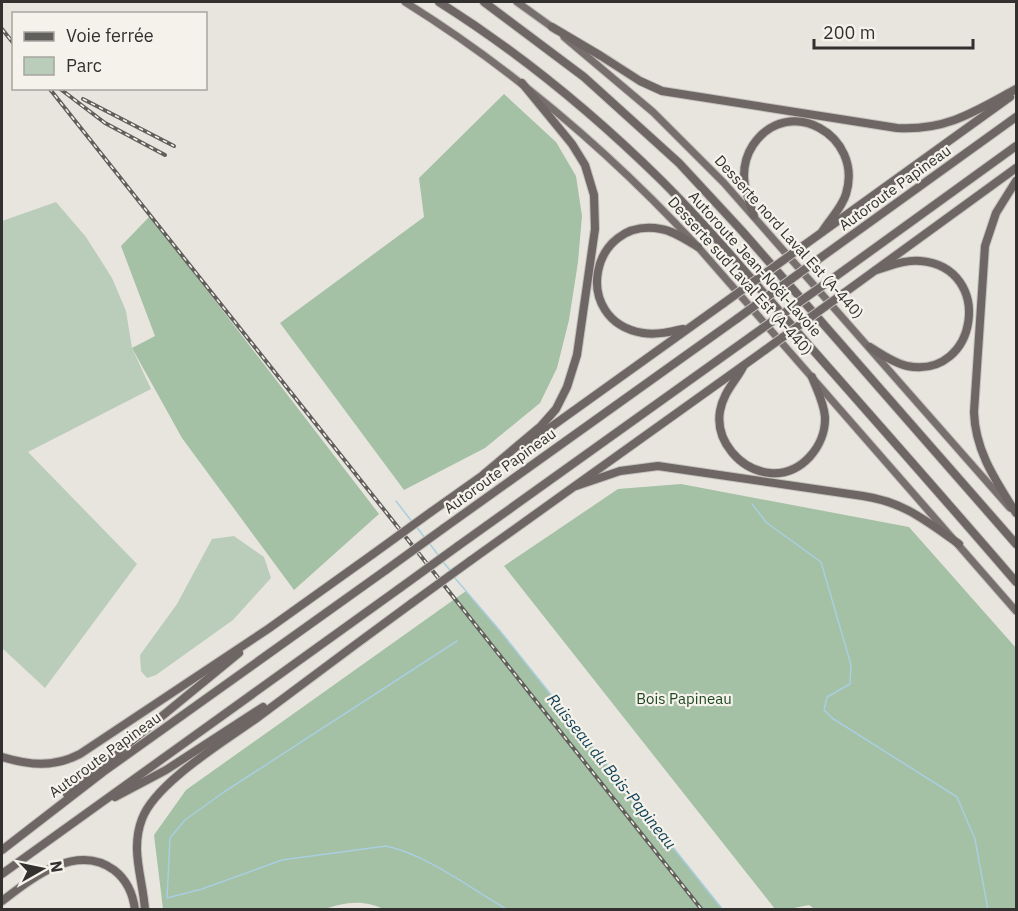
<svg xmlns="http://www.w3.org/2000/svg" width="1018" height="911" font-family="'IBM Plex Sans',sans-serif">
  <rect width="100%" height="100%" fill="#e8e5de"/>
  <g fill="#bacdba">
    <polygon points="56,202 86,237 112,278 126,311 132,348 151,389 28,452 137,564 45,688 2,648 2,221"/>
    <polygon points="234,536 264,557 271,578 233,620 156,675 147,678 141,671 140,655 177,604 212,539"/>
  </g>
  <g fill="#a4c0a5">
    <polygon points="504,94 556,142 576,176 582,216 578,262 569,320 557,368 540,403 485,448 404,490 280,323 424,217 419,178"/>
    <polygon points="150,216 379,514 294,590 182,438 132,348 155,336 121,246"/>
    <polygon points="681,484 909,527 1016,648 1016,909 816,910 809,905 789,909 775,909 504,566 618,489"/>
    <path d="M466,591L501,632L723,909L386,910C363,899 345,902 322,910L163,909L154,835L186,790Z"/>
  </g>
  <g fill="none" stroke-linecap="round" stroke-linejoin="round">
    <g stroke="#a9cee0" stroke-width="1.5">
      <polyline points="396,501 413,523"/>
      <polyline points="752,504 767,523 821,562 851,665 850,684 827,697 824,710 832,718 957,797 975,839 988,910"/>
      <polyline points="416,526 424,537"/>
      <polyline points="429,543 439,556"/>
      <polyline points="443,562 450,570"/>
      <polyline points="454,577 501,632 723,910"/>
      <path d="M457,641L224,792L185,820L170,838L167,898L202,889L282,860L386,846C428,855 471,889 508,910"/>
    </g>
    <g stroke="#c4c1bb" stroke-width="9">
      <g id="trunk">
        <path d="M405,2C514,70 611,153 698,247L1016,611"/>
        <polyline points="517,2 556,30"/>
        <polyline points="564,37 653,112 724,183 1010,508"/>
      </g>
    </g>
    <g stroke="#c4c1bb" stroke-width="10">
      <g id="motorway">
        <path d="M439,2C520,53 594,114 662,181C715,234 763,293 813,350C881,427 949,504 1016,582"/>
        <polyline points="484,2 584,77 679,163 742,231 1016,544"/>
        <path d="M552,27L601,56L640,81L662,91L897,128C946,131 976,111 1016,89"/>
        <path d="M1016,181L996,213L985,246L974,412C975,451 996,481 1016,513"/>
        <path d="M754,216C750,203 744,190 744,176C744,165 747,154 753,145C788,93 864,135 846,194C842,208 829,220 822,232"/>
        <polyline points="803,246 1010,97"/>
        <polyline points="816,261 1016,117"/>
        <polyline points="832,279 1016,146"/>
        <polyline points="844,293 1016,168"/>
        <path d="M683,329C670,332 657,335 643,333C570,321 590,216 661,229C674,231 686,240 698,247"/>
        <path d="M870,347C881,354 894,363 907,366C978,380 995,268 921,261C906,259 890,266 876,270"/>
        <path d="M743,367C735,382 723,393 720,411C715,441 740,470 770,473C801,476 826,446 825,417C824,403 817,390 812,377"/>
        <polyline points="523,447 724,303"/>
        <polyline points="484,474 541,426 556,409 567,387 577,355 595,229 594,195 585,165 572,144 522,83"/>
        <path d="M576,486L620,471L658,466L863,496C904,502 926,521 959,544"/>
        <polyline points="431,512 486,473"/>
        <polyline points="444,528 738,318"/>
        <polyline points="458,546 753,335"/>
        <polyline points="470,561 765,350"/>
        <path d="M2,757C29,765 53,768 80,754L268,629L373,554"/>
        <polyline points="67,794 239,653"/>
        <polyline points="115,797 166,770 263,707"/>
        <polyline points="2,850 103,772 386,570"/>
        <polyline points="2,874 400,588"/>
        <path d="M2,901C31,879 76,842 114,870C127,880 133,893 135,910"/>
        <path d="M145,910C143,879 130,850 142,819C155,783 225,741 257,718C309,679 360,641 412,603"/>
      </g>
    </g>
    <use href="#trunk" stroke="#766f6e" stroke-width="7"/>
    <use href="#motorway" stroke="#6d6665" stroke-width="8"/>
    <g stroke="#615f5c" stroke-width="4">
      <g id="rail">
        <polyline points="2,29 14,44"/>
        <polyline points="49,88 702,910"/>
        <polyline points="59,88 105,123 165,155"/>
        <polyline points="83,99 174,146"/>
      </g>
    </g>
    <use href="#rail" stroke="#f5f2eb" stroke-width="1.5" stroke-dasharray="4.5" stroke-linecap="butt"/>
    <g stroke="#c4c1bb" stroke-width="10" stroke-linecap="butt">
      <g id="motorway-bridge">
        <polyline points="724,303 803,246"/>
        <polyline points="738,318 816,261"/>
        <polyline points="753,335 832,279"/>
        <polyline points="765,350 844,293"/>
        <polyline points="373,554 431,512"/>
        <polyline points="386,570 444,528"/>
        <polyline points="400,588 458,546"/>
        <polyline points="412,603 470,561"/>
      </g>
    </g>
    <use href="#motorway-bridge" stroke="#6d6665" stroke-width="8"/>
  </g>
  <g text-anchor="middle" stroke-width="4.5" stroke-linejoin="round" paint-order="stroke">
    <g font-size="15" fill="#32312f" stroke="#f5f2eb">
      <text transform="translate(895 188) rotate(-36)" y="5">Autoroute Papineau</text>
      <text transform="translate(789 237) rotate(48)" y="5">Desserte nord Laval Est (A-440)</text>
      <text transform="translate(755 264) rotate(48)" y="5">Autoroute Jean-Noël-Lavoie</text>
      <text transform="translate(740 276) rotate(48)" y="5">Desserte sud Laval Est (A-440)</text>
      <text transform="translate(500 471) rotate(-36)" y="5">Autoroute Papineau</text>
      <text transform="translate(105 755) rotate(-36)" y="5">Autoroute Papineau</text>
    </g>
    <g font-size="15" fill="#1e4722" stroke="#f5f2eb">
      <text x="684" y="704">Bois Papineau</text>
    </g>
    <g font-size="16" font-style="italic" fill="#0e4155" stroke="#f5f2eb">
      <text transform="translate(612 771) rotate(51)" y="6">Ruisseau du Bois-Papineau</text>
    </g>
  </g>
  <rect width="1018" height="911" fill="none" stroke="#32312f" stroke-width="6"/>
  <rect x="12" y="12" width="195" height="78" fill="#f5f2eb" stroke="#a7a5a0" stroke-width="1.5"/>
  <rect x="24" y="32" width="30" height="9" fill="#615f5c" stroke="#a7a5a0" stroke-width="1.5"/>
  <text x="66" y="42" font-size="18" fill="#32312f">Voie ferrée</text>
  <rect x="24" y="57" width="30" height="18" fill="#bacdba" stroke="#a7a5a0" stroke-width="1.5"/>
  <text x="66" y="72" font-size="18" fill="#32312f">Parc</text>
  <g transform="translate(42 869) rotate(81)" stroke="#f5f2eb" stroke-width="4.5" paint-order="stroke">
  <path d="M0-4.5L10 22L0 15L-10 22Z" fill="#32312f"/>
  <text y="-9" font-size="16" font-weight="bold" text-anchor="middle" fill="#32312f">N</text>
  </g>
  <path d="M814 39v9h159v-9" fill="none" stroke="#32312f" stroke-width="3"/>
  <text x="823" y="39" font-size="18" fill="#32312f" stroke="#f5f2eb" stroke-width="4.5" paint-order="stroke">200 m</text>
</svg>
